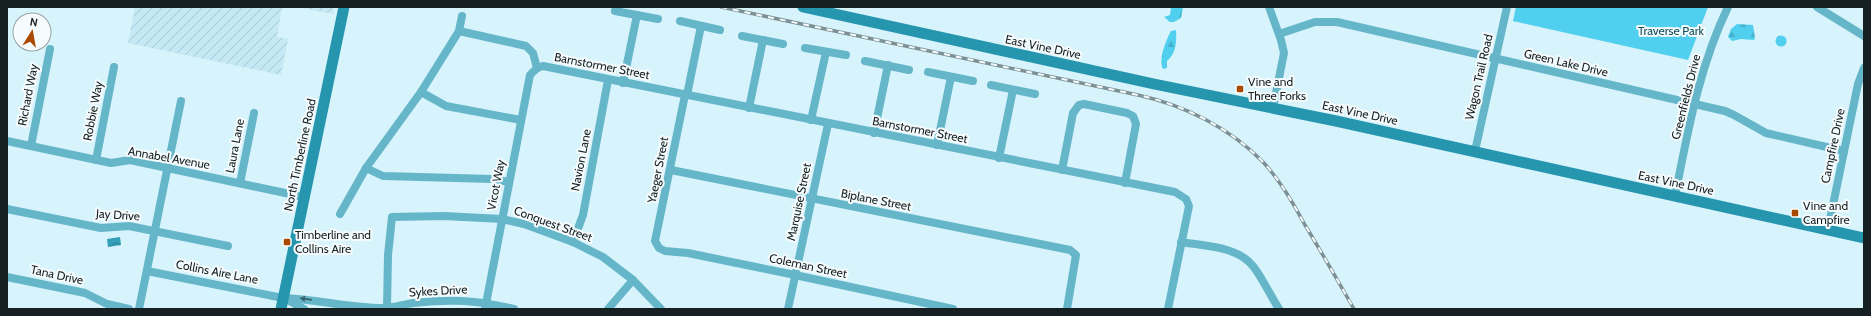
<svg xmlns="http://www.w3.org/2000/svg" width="1871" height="316" font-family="Cabin,sans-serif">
  <defs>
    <pattern id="industrial-furrows" width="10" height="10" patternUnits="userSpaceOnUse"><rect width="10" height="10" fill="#c4e9f4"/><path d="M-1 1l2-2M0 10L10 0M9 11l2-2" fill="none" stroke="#a8c8d1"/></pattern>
    <pattern id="forest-firs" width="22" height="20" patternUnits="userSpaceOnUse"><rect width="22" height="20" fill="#50cfee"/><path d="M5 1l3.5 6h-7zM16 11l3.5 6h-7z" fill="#45b1cc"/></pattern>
    <pattern id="water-waves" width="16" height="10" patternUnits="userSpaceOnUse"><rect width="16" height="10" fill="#349fb8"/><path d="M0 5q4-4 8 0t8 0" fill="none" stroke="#2b8195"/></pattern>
  </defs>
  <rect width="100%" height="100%" fill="#d7f3fb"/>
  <g fill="url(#industrial-furrows)">
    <polygon points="135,7 282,7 277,37 288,39 281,75 128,43"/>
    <polygon points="297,7 334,7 333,14"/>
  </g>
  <g fill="url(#forest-firs)">
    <polygon points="1171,7 1183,7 1181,18 1174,22 1170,22 1164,17 1170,15"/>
    <polygon points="1737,24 1753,25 1755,38 1754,40 1741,39 1732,41 1728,37 1731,29"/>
    <path d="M1176,30C1177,41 1176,54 1167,61V68L1163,69C1158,60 1166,40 1171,31Z"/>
    <circle cx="1781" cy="41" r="5.5"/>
  </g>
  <polygon fill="#50cfee" points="1516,7 1708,7 1688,60 1513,21"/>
  <polygon fill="url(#water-waves)" points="120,237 121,245 108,247 107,239"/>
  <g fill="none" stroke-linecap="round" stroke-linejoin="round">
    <g stroke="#66b6ca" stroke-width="8">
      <polyline points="1269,7 1281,40 1284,53 1273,108"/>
      <polyline points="1817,7 1864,36"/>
      <polyline points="615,11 658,19"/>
      <polyline points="680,21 720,30"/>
      <polyline points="459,31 526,46 533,53 537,68"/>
      <polyline points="1279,34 1315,22 1337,22 1725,111 1734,115 1766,133 1844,151"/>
      <polyline points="742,36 783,44"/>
      <polyline points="805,48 846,55"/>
      <polyline points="865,61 909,70"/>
      <polyline points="537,68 543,66 1175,192 1186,199 1189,206 1168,309"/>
      <polyline points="928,72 973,81"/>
      <polyline points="623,83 637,15"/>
      <polyline points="991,85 1035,94"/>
      <polyline points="421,92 446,106 521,120"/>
      <polyline points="685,95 655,241 659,248 665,251 688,253 795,275 953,309"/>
      <polyline points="687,95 701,26"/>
      <polyline points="749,108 763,40"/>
      <polyline points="811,120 826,52"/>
      <polyline points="874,133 888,65"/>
      <polyline points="7,141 111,163 130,160 304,197"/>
      <polyline points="937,145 951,77"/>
      <polyline points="31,146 50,49"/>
      <polyline points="1475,151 1507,7"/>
      <polyline points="999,158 1013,90"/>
      <polyline points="96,160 114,67"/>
      <polyline points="366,168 383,176 492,179 509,182"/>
      <polyline points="671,170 1070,250 1076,255 1067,309"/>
      <polyline points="1062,170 1073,113 1079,105 1084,104 1127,113 1133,116 1136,124 1125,183"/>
      <polyline points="240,183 254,113"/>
      <path d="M1675,196C1688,131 1699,67 1728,7"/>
      <polyline points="7,209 101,228 129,226 228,246"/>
      <polyline points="340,214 366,168 421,92 459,31 462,16"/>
      <polyline points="1828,229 1858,84 1864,68"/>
      <polyline points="573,242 583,215 608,80"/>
      <path d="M1181,242C1204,246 1237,246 1253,266C1263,279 1270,295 1279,309"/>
      <path d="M147,271L283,298C318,299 352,309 387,308C396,307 405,304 414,303C452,299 477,300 514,309"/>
      <polyline points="7,277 85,293 107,304 129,309"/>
      <polyline points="286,299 304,309"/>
      <polyline points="387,308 388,255 392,217 444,216 502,219 524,224 573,242 603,257 633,280 661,309"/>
      <polyline points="139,309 181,101"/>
      <polyline points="485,309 530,75 537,68"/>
      <polyline points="608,309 633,280"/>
      <polyline points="788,309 828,124"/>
    </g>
    <g stroke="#2695ae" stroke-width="11">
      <polyline points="803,7 1154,84 1336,121 1864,238"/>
      <polyline points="281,309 344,7"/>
    </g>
    <g stroke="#7c9095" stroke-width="3.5">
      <path id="rail" d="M721,7L1138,95C1184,105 1230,128 1263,162C1280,180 1293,203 1305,225C1322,253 1338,281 1354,309"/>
    </g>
    <use href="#rail" stroke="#f6fcfd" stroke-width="2" stroke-dasharray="6" stroke-linecap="butt"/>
  </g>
  <defs><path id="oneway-solid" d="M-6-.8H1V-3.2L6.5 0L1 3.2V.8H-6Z"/></defs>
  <use fill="#3a646e" href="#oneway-solid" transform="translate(306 299) rotate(-172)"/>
  <g fill="#aa4a01" stroke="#f6fcfd" stroke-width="1.5">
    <rect x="1236" y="85" width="8" height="8" rx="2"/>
    <rect x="1791" y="209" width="8" height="8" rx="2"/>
    <rect x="283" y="238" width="8" height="8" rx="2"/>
  </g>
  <g text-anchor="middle" stroke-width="4" stroke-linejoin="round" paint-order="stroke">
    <g font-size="12" fill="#15505d" stroke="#f6fcfd">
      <text x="1671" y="35">Traverse Park</text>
    </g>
    <g font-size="12" fill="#162023" stroke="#f6fcfd">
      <text transform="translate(1043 47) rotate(12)" y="4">East Vine Drive</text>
      <text transform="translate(1566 63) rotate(13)" y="4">Green Lake Drive</text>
      <text transform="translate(602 66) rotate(11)" y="4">Barnstormer Street</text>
      <text transform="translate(1479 77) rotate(-77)" y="4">Wagon Trail Road</text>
      <text transform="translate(28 95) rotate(-79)" y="4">Richard Way</text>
      <text transform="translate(1686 97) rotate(-76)" y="4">Greenfields Drive</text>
      <text transform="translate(93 111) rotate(-79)" y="4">Robbie Way</text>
      <text transform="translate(1360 113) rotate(12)" y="4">East Vine Drive</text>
      <text transform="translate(920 130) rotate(11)" y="4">Barnstormer Street</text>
      <text transform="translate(235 146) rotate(-79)" y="4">Laura Lane</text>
      <text transform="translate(1833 146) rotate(-78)" y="4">Campfire Drive</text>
      <text transform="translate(300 155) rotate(-78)" y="4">North Timberline Road</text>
      <text transform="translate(169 158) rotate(10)" y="4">Annabel Avenue</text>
      <text transform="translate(581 160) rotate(-79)" y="4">Navion Lane</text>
      <text transform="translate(658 170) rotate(-79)" y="4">Yaeger Street</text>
      <text transform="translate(1676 183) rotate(12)" y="4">East Vine Drive</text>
      <text transform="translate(496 185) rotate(-79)" y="4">Vicot Way</text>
      <text transform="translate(876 200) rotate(11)" y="4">Biplane Street</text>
      <text transform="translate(799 202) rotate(-78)" y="4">Marquise Street</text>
      <text transform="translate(118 215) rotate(4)" y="4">Jay Drive</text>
      <text transform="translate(553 224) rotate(20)" y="4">Conquest Street</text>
      <text transform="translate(808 266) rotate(12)" y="4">Coleman Street</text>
      <text transform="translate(217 272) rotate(11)" y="4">Collins Aire Lane</text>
      <text transform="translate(57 275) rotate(12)" y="4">Tana Drive</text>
      <text transform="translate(438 291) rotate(-3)" y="4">Sykes Drive</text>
    </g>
    <g font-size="12" fill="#162023" stroke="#f6fcfd" text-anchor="start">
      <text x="1248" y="86">Vine and<tspan x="1248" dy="14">Three Forks</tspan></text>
      <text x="1803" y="210">Vine and<tspan x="1803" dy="14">Campfire</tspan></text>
      <text x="295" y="239">Timberline and<tspan x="295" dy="14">Collins Aire</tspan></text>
    </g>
  </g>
  <rect width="1871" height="316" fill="none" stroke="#162023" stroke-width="16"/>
  <g transform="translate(32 32) rotate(11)"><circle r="19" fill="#f6fcfd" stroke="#9ca4a6"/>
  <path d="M0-3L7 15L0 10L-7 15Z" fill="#aa4a01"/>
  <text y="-6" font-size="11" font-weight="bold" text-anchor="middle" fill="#162023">N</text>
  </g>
</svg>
